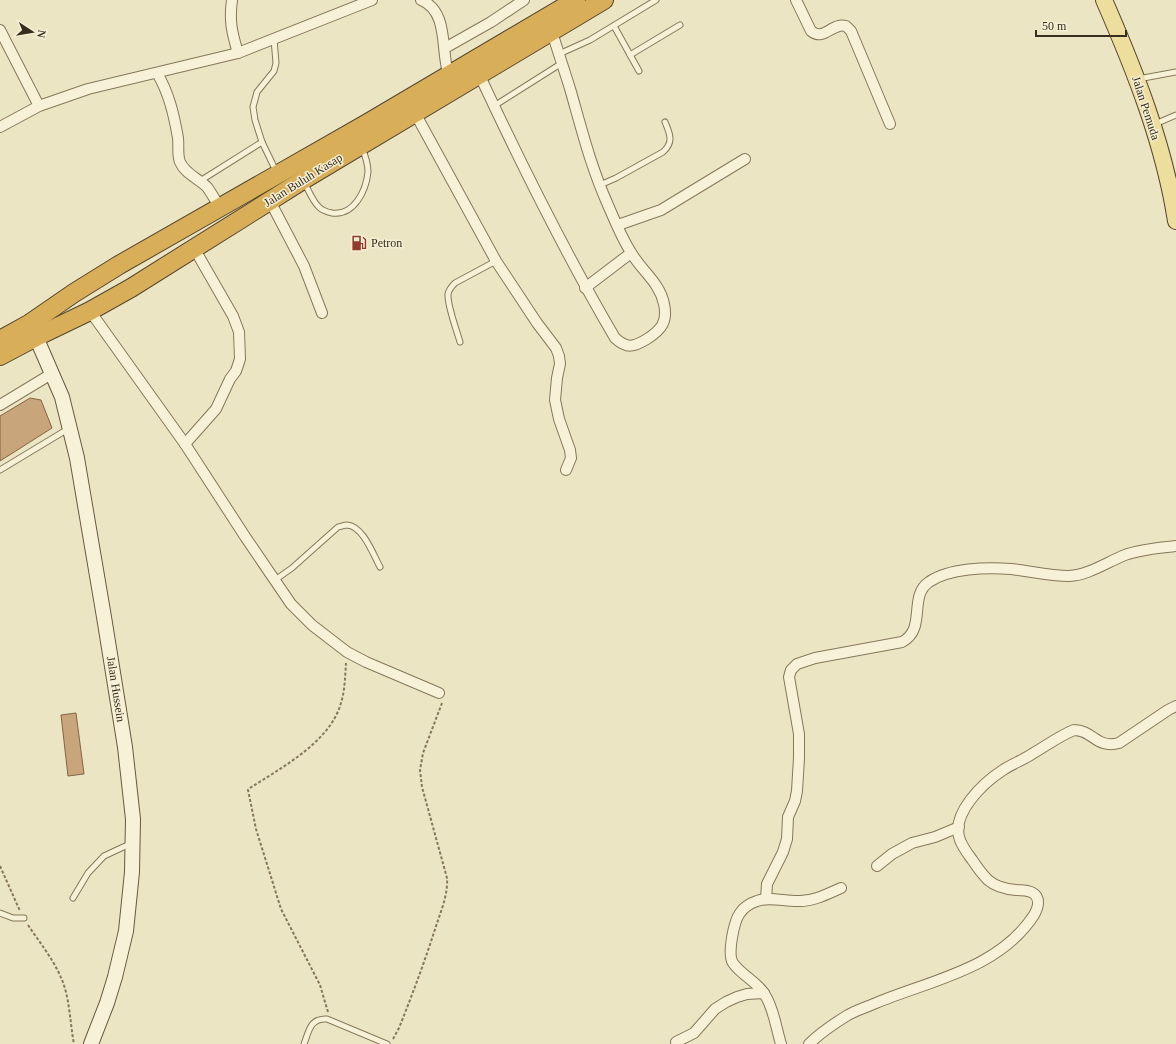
<svg xmlns="http://www.w3.org/2000/svg" width="1176" height="1044" font-family="Georgia,serif">
  <rect width="100%" height="100%" fill="#ece5c4"/>
  <g fill="#c9a57b" stroke="#846442">
    <polygon points="30,398 41,400 52,428 0,461 0,416"/>
    <polygon points="76,713 84,774 68,776 61,715"/>
  </g>
  <g fill="none" stroke-linecap="round" stroke-linejoin="round">
    <g stroke="#86775b" stroke-width="7">
      <g id="lane">
        <polyline points="614,26 639,71"/>
        <polyline points="274,39 276,63 274,71 257,92 253,107 255,120 262,142 276,171"/>
        <polyline points="559,54 590,40 656,0"/>
        <polyline points="630,55 680,25"/>
        <polyline points="1138,79 1176,72"/>
        <polyline points="494,106 562,63"/>
        <polyline points="1155,124 1176,115"/>
        <polyline points="200,181 262,142"/>
        <path d="M304,182C308,189 312,200 318,206C321,210 327,212 332,213C354,216 366,191 368,172C368,163 365,155 362,148"/>
        <path d="M600,185L616,178L663,152C674,142 670,134 665,122"/>
        <path d="M460,342C457,331 447,305 448,294C449,289 452,286 455,283L496,261"/>
        <polyline points="0,470 68,429"/>
        <path d="M275,580L292,568L338,527C340,527 344,525 347,525C363,526 373,554 380,567"/>
        <polyline points="73,898 88,873 104,856 132,843"/>
        <polyline points="0,913 13,918 24,918"/>
        <path d="M304,1044C309,1031 310,1018 327,1019L387,1044"/>
      </g>
    </g>
    <g stroke="#86775b" stroke-width="12">
      <g id="street">
        <path d="M232,0C229,21 232,33 238,53"/>
        <path d="M421,0C450,12 440,52 449,76"/>
        <path d="M796,0L811,31C822,40 829,28 839,26C842,25 844,26 846,26L851,31L890,124"/>
        <polyline points="0,30 39,106"/>
        <polyline points="445,48 491,22 524,0"/>
        <path d="M157,73C169,93 174,115 178,138C179,146 177,155 180,162C185,174 198,178 207,187C212,194 216,201 220,208"/>
        <path d="M479,74C521,164 565,253 615,338C627,349 634,347 647,339C661,330 668,322 664,304C660,283 642,271 632,254C622,239 615,221 608,205C591,167 582,131 571,92C565,72 558,52 552,32"/>
        <polyline points="415,113 496,261 537,323 556,348 559,356 560,364 557,378 555,400 559,419 570,450 571,458 566,470"/>
        <polyline points="0,127 39,106 88,89 238,53 372,0"/>
        <polyline points="270,201 304,266 322,313"/>
        <polyline points="618,225 661,210 745,159"/>
        <polyline points="585,288 631,253"/>
        <polyline points="90,311 185,444 246,538 291,604 312,625 347,652 366,662 439,693"/>
        <polyline points="0,405 53,373"/>
        <polyline points="185,444 216,409 230,379 236,371 240,359 239,332 233,316 194,248"/>
        <polyline points="877,866 892,854 912,843 935,837 959,827"/>
        <path d="M766,899L767,884L783,852L787,839L788,817L795,801L797,791L799,758V734L789,677L791,670L797,664L815,658L902,642C927,629 908,596 929,582C949,568 987,567 1011,569C1030,571 1049,576 1069,576C1089,575 1107,562 1125,555C1141,549 1159,548 1176,546"/>
        <polyline points="676,1042 694,1033 715,1009 726,1002 737,997 747,994 764,993"/>
        <path d="M781,1044C776,1028 774,1009 765,995C758,982 741,975 733,963C727,954 734,921 740,913C744,907 751,903 757,901C770,896 786,902 800,901C814,901 827,894 841,888"/>
        <path d="M809,1044C820,1033 835,1023 848,1015C857,1010 867,1007 876,1003C931,980 999,969 1034,915C1038,908 1041,898 1033,893C1028,890 1021,890 1016,890C1005,889 996,887 988,880C982,874 977,867 973,861C968,854 963,848 960,840C950,814 983,783 1003,770C1012,764 1023,760 1032,754C1046,746 1059,736 1074,730C1093,730 1096,749 1119,743L1168,710L1176,706"/>
      </g>
    </g>
    <g stroke="#68583e" stroke-width="16">
      <polyline id="secondary" points="36,337 62,397 77,458 104,617 125,747 133,819 132,872 126,931 115,977 107,1003 91,1044"/>
    </g>
    <g stroke="#54452f" stroke-width="18">
      <path id="primary" d="M1104,0C1135,71 1164,144 1176,221"/>
    </g>
    <g stroke="#54452f" stroke-width="20">
      <g id="highway">
        <polyline points="0,340 29,324 74,293 119,265 366,124 576,0"/>
        <polyline points="0,356 36,337 90,311 131,288 303,180 604,0"/>
      </g>
    </g>
    <g stroke="#86775b" stroke-width="2" stroke-dasharray="3 2" stroke-linecap="butt">
      <polyline points="0,866 20,911"/>
      <path d="M28,925C40,943 54,960 62,980C70,999 70,1024 74,1044"/>
      <path d="M328,1012L320,985L281,909L256,829L248,790L250,788C281,768 328,743 340,706C345,692 345,677 346,663"/>
      <path d="M393,1039L399,1028C413,993 426,958 437,923C442,909 448,893 447,878L422,787L420,770L423,753L442,703"/>
    </g>
    <use href="#lane" stroke="#f7f2d7" stroke-width="5"/>
    <use href="#street" stroke="#f7f2d7" stroke-width="10"/>
    <use href="#secondary" stroke="#f7f2d7" stroke-width="14"/>
    <use href="#primary" stroke="#eede9d" stroke-width="16"/>
    <use href="#highway" stroke="#d8af58" stroke-width="18"/>
  </g>
  <defs>
    <g id="fuel-bare" transform="scale(1.2)"><path d="M-5.5-6h7V0h2V4h1.3V-2.5L3-4.5l.8-.8L6-3V5H2.5V1h-1V6h-7ZM-4.2-4.7v3.2H.2V-4.7Z" fill="#93392e" stroke="#f4eed3" stroke-width="2.5" paint-order="stroke"/></g>
  </defs>
  <g fill-rule="evenodd">
    <use href="#fuel-bare" x="359" y="243"/>
  </g>
  <g text-anchor="middle" stroke-width="3" stroke-linejoin="round" paint-order="stroke">
    <g font-size="12" fill="#372d1f" stroke="#f4eed3">
      <text transform="translate(1146 108) rotate(72)" y="4">Jalan Pemuda</text>
      <text transform="translate(303 180) rotate(-32)" y="4">Jalan Buluh Kasap</text>
      <text transform="translate(116 689) rotate(81)" y="4">Jalan Hussein</text>
    </g>
    <g font-size="12" fill="#372d1f" stroke="#f4eed3" text-anchor="start">
      <text x="371" y="247">Petron</text>
    </g>
  </g>
  <g transform="translate(32 32) rotate(102)" stroke="#f4eed3" stroke-width="3" paint-order="stroke">
  <path d="M0-3L7 15L0 10L-7 15Z" fill="#372d1f"/>
  <text y="-6" font-size="11" font-weight="bold" text-anchor="middle" fill="#372d1f">N</text>
  </g>
  <path d="M1036 30v6h90v-6" fill="none" stroke="#372d1f" stroke-width="2"/>
  <text x="1042" y="30" font-size="12" fill="#372d1f" stroke="#f4eed3" stroke-width="3" paint-order="stroke">50 m</text>
</svg>
